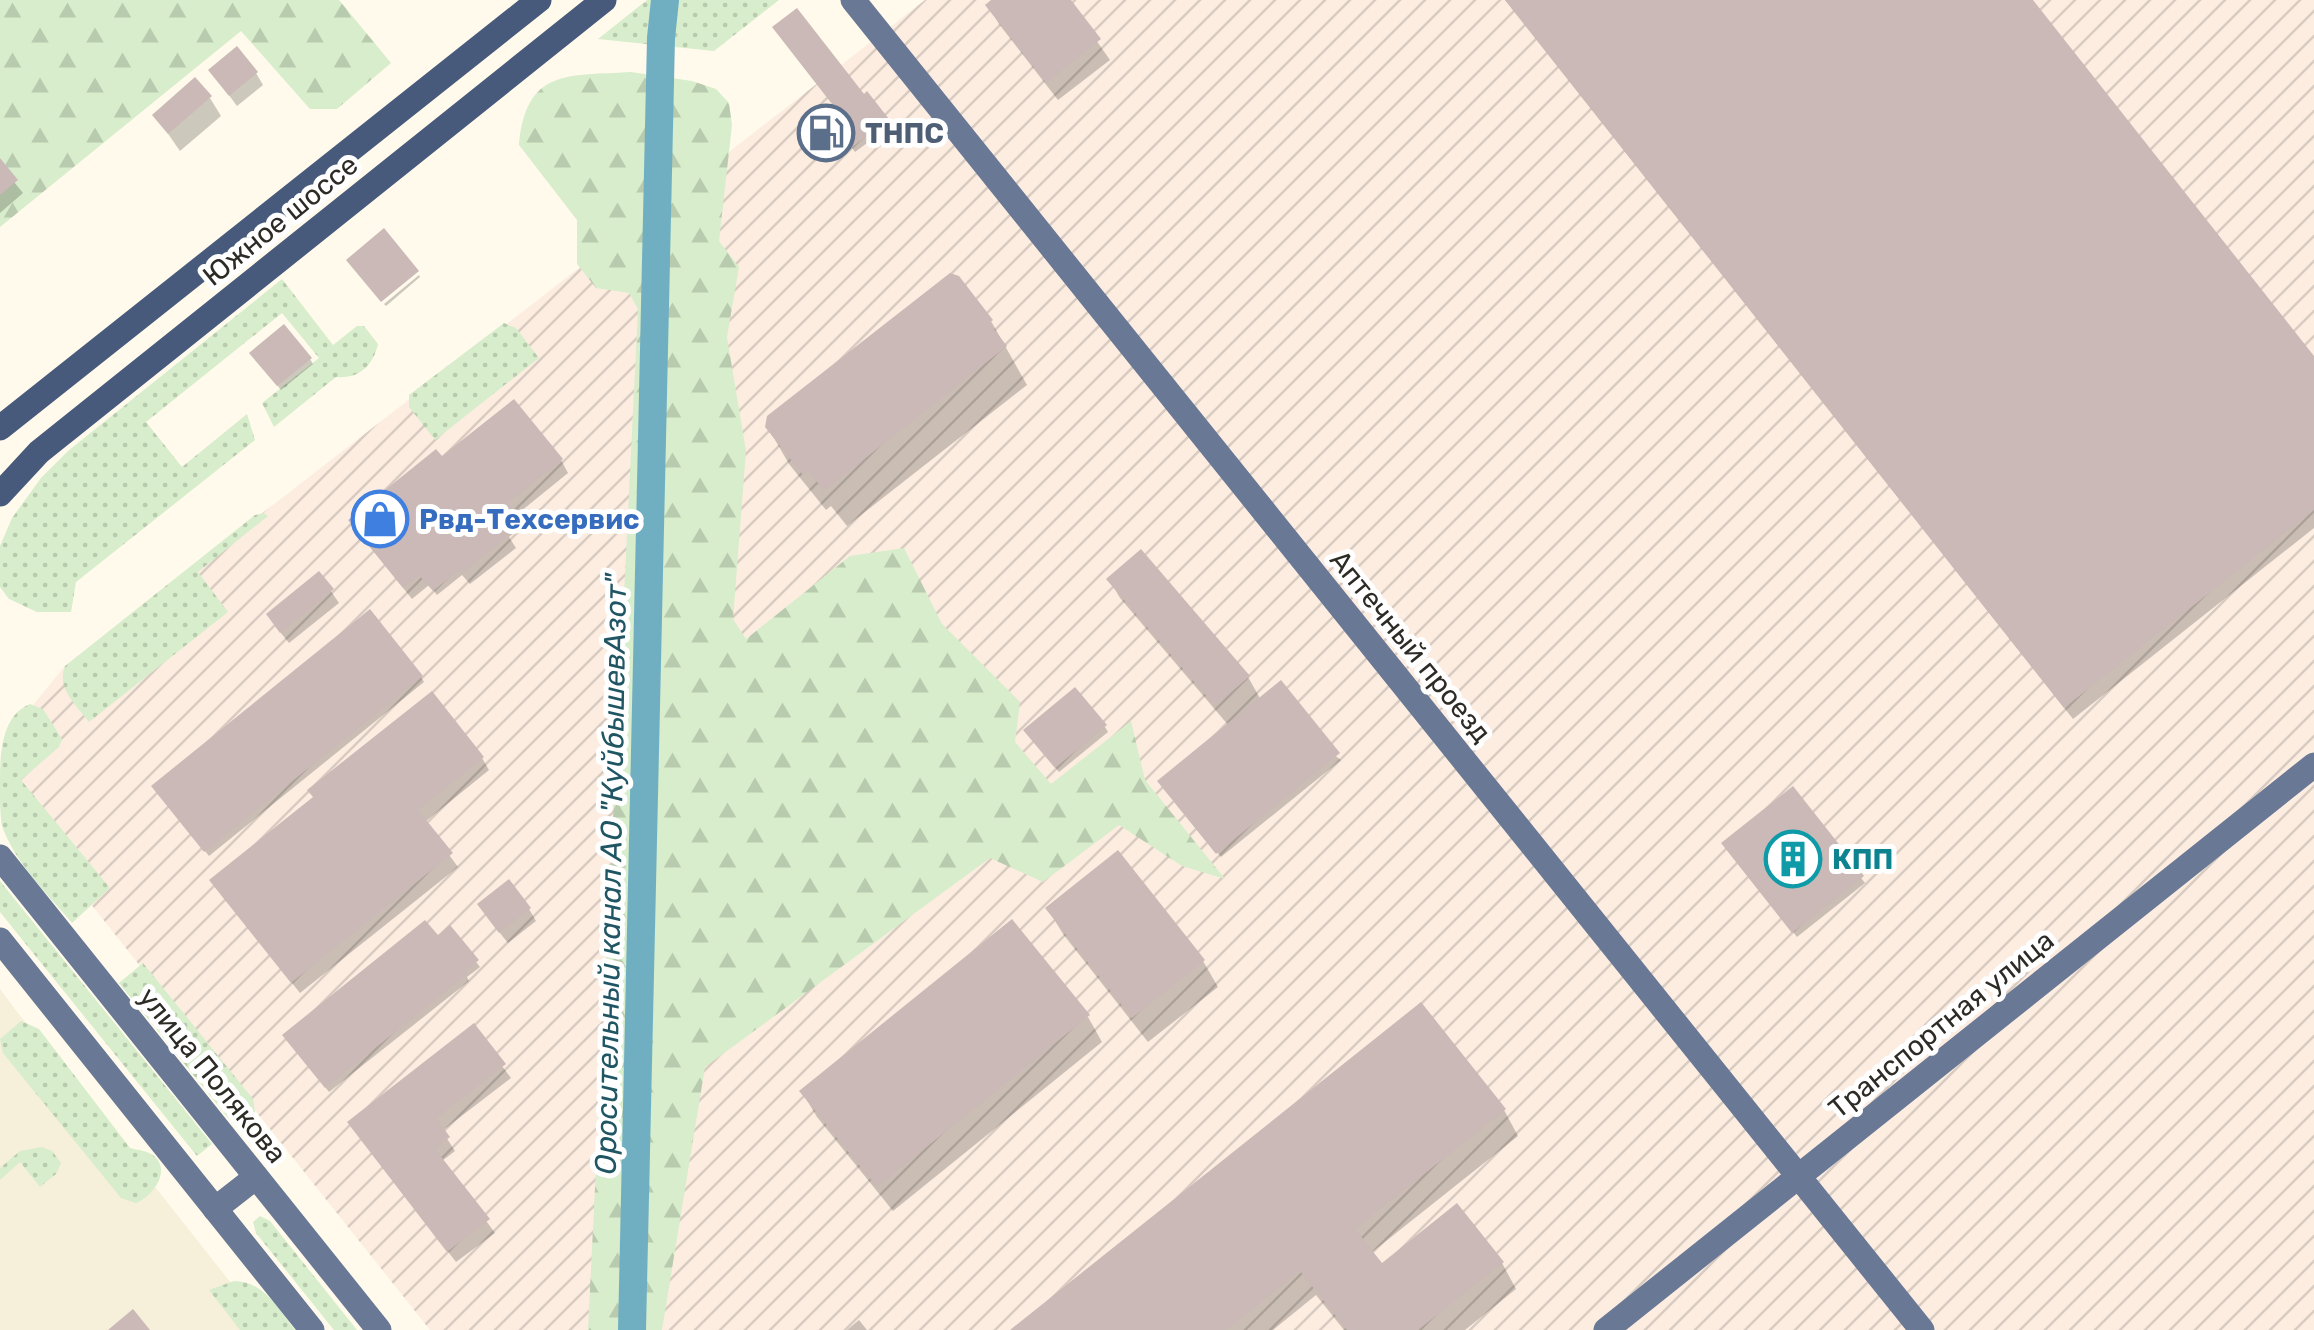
<svg xmlns="http://www.w3.org/2000/svg" width="2314" height="1330" font-family="Rubik,sans-serif">
  <defs>
    <pattern id="industrial-furrows" width="10" height="10" patternUnits="userSpaceOnUse" patternTransform="scale(2.5)"><rect width="10" height="10" fill="#fdede1"/><path d="M-1 1l2-2M0 10L10 0M9 11l2-2" fill="none" stroke="#d9cbc1"/></pattern>
    <pattern id="grass-dots" width="8" height="8" patternUnits="userSpaceOnUse" patternTransform="scale(2.5)"><rect width="8" height="8" fill="#d7edcb"/><path d="M2 2h.1M6 6h.1" fill="none" stroke="#b9cbae" stroke-width="1.8" stroke-linecap="round"/></pattern>
    <pattern id="forest-firs" width="22" height="20" patternUnits="userSpaceOnUse" patternTransform="scale(2.5)"><rect width="22" height="20" fill="#d7edcb"/><path d="M5 1l3.5 6h-7zM16 11l3.5 6h-7z" fill="#b9cbae"/></pattern>
  </defs>
  <rect width="100%" height="100%" fill="#fffaeb"/>
  <polygon fill="#f6efd9" points="0,989 14,1008 268,1330 0,1330"/>
  <polygon fill="url(#industrial-furrows)" points="925,0 2314,0 2314,1330 430,1330 0,790 24,716 65,666"/>
  <g fill="url(#grass-dots)">
    <polygon points="647,0 779,0 714,51 598,39"/>
    <path d="M282,279L333,345L357,326H364L378,344C373,366 359,379 336,377L274,427L262,403L319,358L282,313L146,422L182,467L247,414L255,440L76,582L71,612H37L9,599L0,587V546L12,518L41,478L68,451Z"/>
    <polygon points="504,323 516,328 539,358 435,440 409,407 409,395"/>
    <path d="M264,513L268,516L198,572L228,612L89,722C76,705 56,688 65,666L255,515Z"/>
    <path d="M30,704L43,709L62,739L59,747L21,780L110,888L72,923C47,893 15,863 2,826C0,814 0,799 0,787C0,757 0,716 30,704Z"/>
    <polygon points="0,881 212,1144 197,1156 0,912"/>
    <polygon points="143,963 253,1099 255,1112 243,1123 229,1119 119,983"/>
    <path d="M21,1021L39,1029L130,1148C137,1150 149,1151 154,1156C172,1171 152,1197 136,1203L121,1198L3,1053L0,1039Z"/>
    <polygon points="42,1147 52,1151 61,1163 56,1174 40,1187 20,1162 0,1180 0,1168 20,1151"/>
    <polygon points="260,1216 270,1221 357,1330 334,1330 256,1233 253,1222"/>
    <path d="M234,1281C264,1281 278,1309 295,1330H240L209,1290Z"/>
  </g>
  <g fill="url(#forest-firs)">
    <polygon points="0,0 339,0 391,63 337,109 310,109 241,31 0,227"/>
    <path d="M631,72L692,81L716,89L729,103L732,125L719,241L739,267L727,337L746,451L733,619L746,639L850,556L904,548L942,624L1020,702L1015,742L1051,784L1131,721L1145,780L1225,879L1182,866L1119,825L1043,882L990,858L705,1067L662,1330H588L638,309L629,293L596,288L577,264V220L519,145C526,68 568,76 631,72Z"/>
  </g>
  <g fill="#0003">
    <polygon points="995,0 1068,0 1110,60 1058,100 999,24 988,5"/>
    <polygon points="1505,0 2030,0 2314,360 2314,528 2073,719"/>
    <polygon points="211,71 256,73 263,85 237,106"/>
    <polygon points="863,97 890,126 855,152 836,126"/>
    <polygon points="210,98 221,116 180,151 155,115"/>
    <polygon points="0,165 23,193 0,213"/>
    <polygon points="419,275 420,277 386,306 384,304"/>
    <polygon points="991,321 1027,385 847,526 831,506 826,510 789,464 767,426"/>
    <polygon points="255,358 310,359 313,364 281,390"/>
    <polygon points="442,460 561,460 568,473 515,516 522,526 509,537 516,548 470,584 462,575 437,595 429,585 412,599 359,533"/>
    <polygon points="319,574 339,603 289,643 276,627"/>
    <polygon points="1109,579 1248,677 1261,700 1341,760 1221,857 1163,786 1229,726 1120,598"/>
    <polygon points="421,677 424,682 209,856 157,792"/>
    <polygon points="1105,727 1108,732 1059,772 1029,736"/>
    <polygon points="482,758 489,770 425,822 458,867 300,993 220,893"/>
    <polygon points="1793,790 1865,883 1797,937 1727,848"/>
    <polygon points="529,909 536,921 508,943 487,917"/>
    <polygon points="1048,909 1203,961 1218,987 1148,1042 1063,934"/>
    <polygon points="450,928 480,967 467,977 469,981 329,1092 288,1040"/>
    <polygon points="1088,1017 1102,1042 893,1211 817,1117 802,1092"/>
    <polygon points="473,1027 511,1078 442,1131 455,1151 442,1161 495,1233 456,1262 357,1134"/>
    <polygon points="1504,1110 1518,1136 1371,1253 1382,1267 1502,1263 1516,1289 1465,1330 1344,1330 1316,1295 1273,1330 1014,1330"/>
    <polygon points="859,1320 867,1330 847,1330"/>
  </g>
  <g fill="none" stroke-linecap="round" stroke-linejoin="round">
    <polyline stroke="#70afc2" stroke-width="28" points="632,1330 661,38 665,0"/>
  </g>
  <g fill="#cab9b6">
    <polygon points="991,0 1071,0 1101,39 1046,83 985,5"/>
    <polygon points="1505,0 2033,0 2314,356 2314,510 2064,708"/>
    <polygon points="797,8 864,94 867,91 889,119 851,148 829,120 839,113 772,27"/>
    <polygon points="237,46 258,72 229,96 208,70"/>
    <polygon points="195,77 212,96 168,134 152,115"/>
    <polygon points="0,158 18,180 0,195"/>
    <polygon points="384,228 419,271 381,302 346,260"/>
    <polygon points="950,273 959,276 993,320 989,323 1007,346 824,491 808,470 803,475 765,427 767,416"/>
    <polygon points="284,324 312,358 277,386 249,353"/>
    <polygon points="514,399 563,459 508,503 521,520 508,531 511,534 462,574 459,570 433,591 419,575 403,588 348,520 436,449 442,456"/>
    <polygon points="1141,549 1250,676 1215,706 1106,579"/>
    <polygon points="319,571 334,589 280,633 266,614"/>
    <polygon points="370,609 423,676 204,852 151,786"/>
    <polygon points="1281,680 1340,753 1216,854 1157,781"/>
    <polygon points="1075,687 1107,725 1055,768 1023,730"/>
    <polygon points="432,691 484,757 418,810 453,853 291,983 209,880 313,797 307,790"/>
    <polygon points="1793,786 1864,876 1792,933 1721,843"/>
    <polygon points="1118,850 1205,960 1132,1018 1045,908"/>
    <polygon points="509,879 531,908 499,933 477,904"/>
    <polygon points="1012,919 1090,1015 877,1187 799,1091"/>
    <polygon points="425,920 438,935 450,925 479,960 465,971 468,974 325,1088 282,1035"/>
    <polygon points="1421,1002 1506,1109 1355,1229 1382,1263 1457,1203 1504,1262 1418,1330 1347,1330 1300,1271 1226,1330 1010,1330"/>
    <polygon points="474,1023 506,1064 436,1118 450,1137 435,1149 490,1219 447,1252 347,1122"/>
    <polygon points="133,1309 150,1330 108,1330"/>
  </g>
  <g fill="none" stroke-linecap="round" stroke-linejoin="round">
    <g stroke="#697895" stroke-width="25">
      <polyline points="853,0 1922,1330"/>
      <polyline points="0,857 379,1330"/>
      <polyline points="0,940 312,1330"/>
      <polyline points="215,1209 256,1177"/>
      <polyline points="1606,1330 2314,765"/>
    </g>
    <g stroke="#485a7c" stroke-width="25">
      <polyline points="0,428 539,0"/>
      <polyline points="0,494 39,452 604,0"/>
    </g>
  </g>
  <defs>
    <g id="fuel-ring" transform="scale(2.875)"><circle r="9.5" fill="#fff" stroke="#5c6f8a" stroke-width="1.5"/><path d="M-5.5-6h7V0h2V4h1.3V-2.5L3-4.5l.8-.8L6-3V5H2.5V1h-1V6h-7ZM-4.2-4.7v3.2H.2V-4.7Z" fill="#5c6f8a"/></g>
    <g id="shop-ring" transform="scale(2.875)"><circle r="9.5" fill="#fff" stroke="#3f7fe0" stroke-width="1.5"/><path d="M-5-2.5h2.3a2.7 3.5 0 0 1 5.4 0H5L5.5 6h-11ZM-1.5-2.5h3a1.5 2.3 0 0 0-3 0Z" fill="#3f7fe0"/></g>
    <g id="building-ring" transform="scale(2.875)"><circle r="9.5" fill="#fff" stroke="#0f9aa8" stroke-width="1.5"/><path d="M-4-6H4V6H1V3H-1V6H-4ZM-2.5-4.3h1.7v1.8h-1.7ZM.8-4.3h1.7v1.8H.8ZM-2.5-1h1.7V.8h-1.7ZM.8-1h1.7V.8H.8Z" fill="#0f9aa8"/></g>
  </defs>
  <g fill-rule="evenodd">
    <use href="#fuel-ring" x="826" y="133"/>
    <use href="#shop-ring" x="380" y="519"/>
    <use href="#building-ring" x="1793" y="859"/>
  </g>
  <g text-anchor="middle" stroke-width="10" stroke-linejoin="round" paint-order="stroke">
    <g font-size="28" font-weight="bold" fill="#4e5e75" stroke="#fff" text-anchor="start">
      <text x="865" y="143">ТНПС</text>
    </g>
    <g font-size="28" fill="#2d2b26" stroke="#fff">
      <text transform="translate(280 220) rotate(-39)" y="10">Южное шоссе</text>
      <text transform="translate(1411 646) rotate(51)" y="10">Аптечный проезд</text>
      <text transform="translate(1941 1024) rotate(-39)" y="10">Транспортная улица</text>
      <text transform="translate(213 1075) rotate(51)" y="10">улица Полякова</text>
    </g>
    <g font-size="28" font-weight="bold" fill="#366cbe" stroke="#fff" text-anchor="start">
      <text x="419" y="529">Рвд-Техсервис</text>
    </g>
    <g font-size="28" font-weight="bold" fill="#0d838f" stroke="#fff" text-anchor="start">
      <text x="1832" y="869">КПП</text>
    </g>
    <g font-size="30" font-style="italic" fill="#205563" stroke="#fff">
      <text transform="translate(611 874) rotate(-89)" y="10">Оросительный канал АО "КуйбышевАзот"</text>
    </g>
  </g>
</svg>
